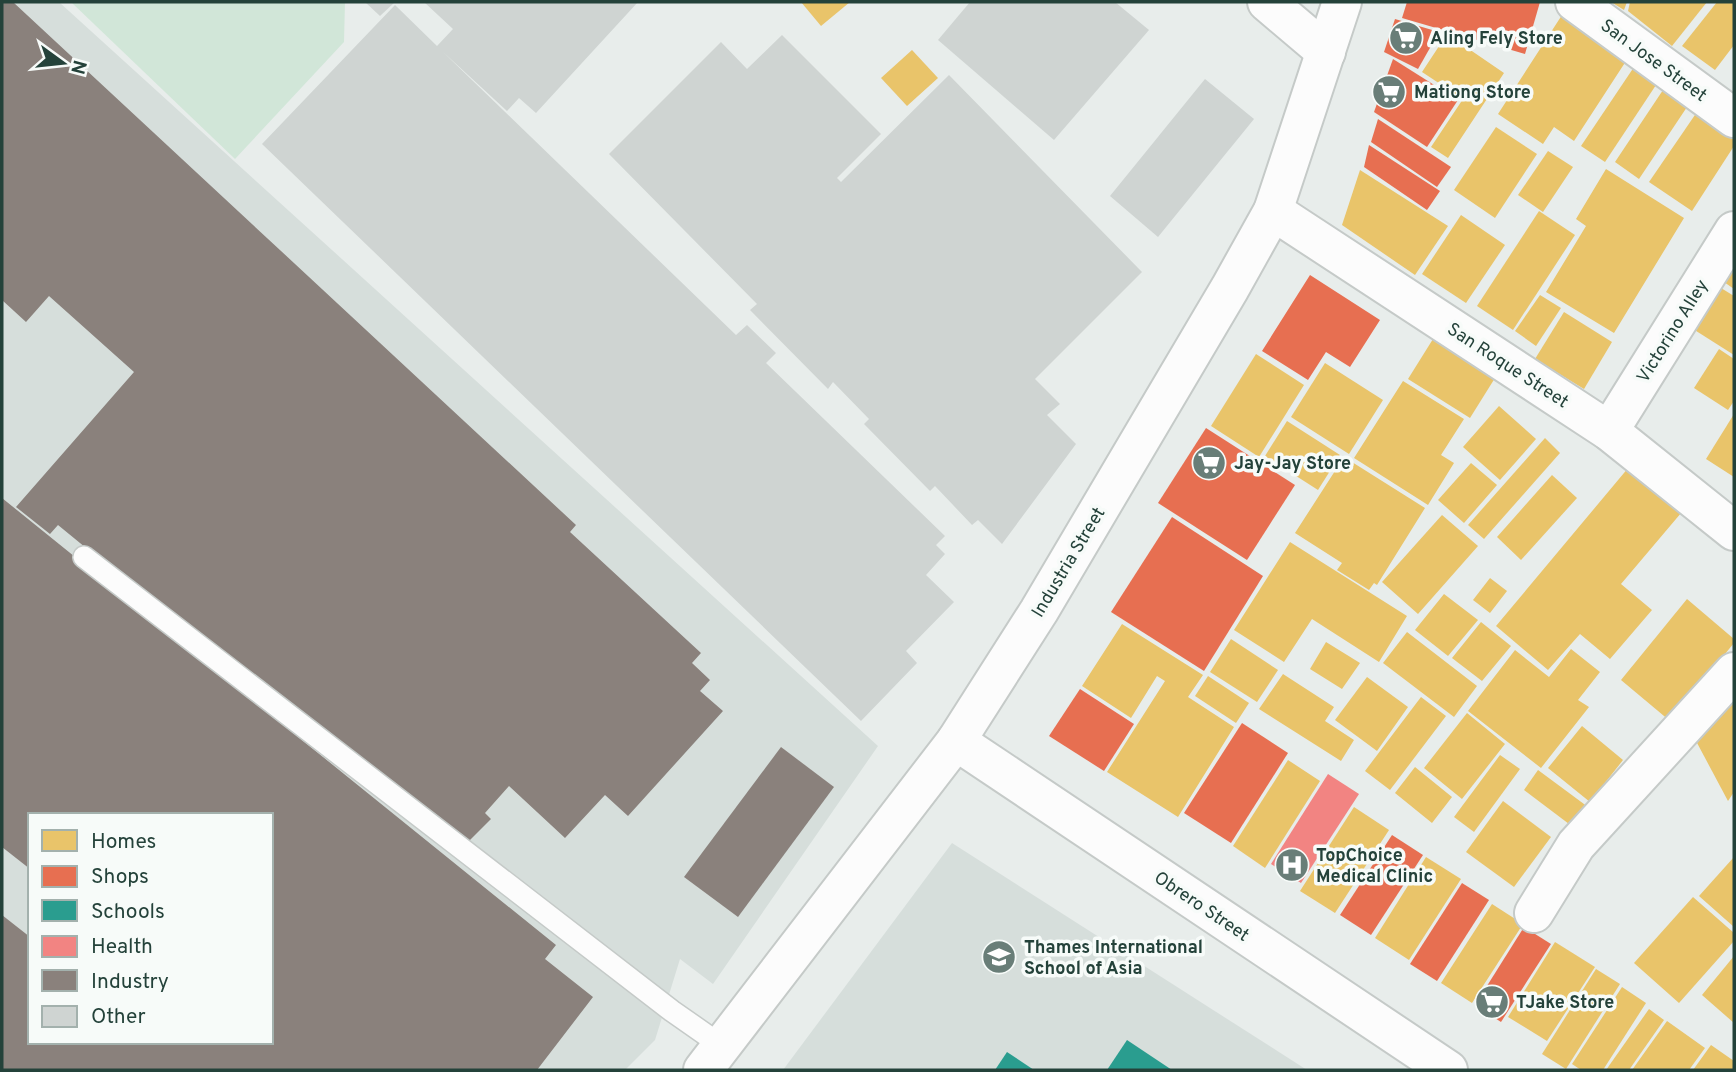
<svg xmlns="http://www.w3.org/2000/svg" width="1736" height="1072" font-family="Overpass,sans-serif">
  <rect width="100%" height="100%" fill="#e8edeb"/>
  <g fill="#d6dedb" fill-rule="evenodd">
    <path d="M2,2H59L878,746L713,984L680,959L655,1040L625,1070H2ZM30,815H271V1042H30Z"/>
    <polygon points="952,843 1307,1070 783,1070"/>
  </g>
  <polygon fill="#d1e6d8" points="71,2 345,2 344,42 235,159"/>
  <g fill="#e9c46a">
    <polygon points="801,2 850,2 821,26"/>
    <polygon points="1611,2 1627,2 1624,10"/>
    <polygon points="1630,2 1707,2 1672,46 1628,11"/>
    <polygon points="1717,2 1734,2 1734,45 1715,70 1682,46"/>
    <polygon points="1562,15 1628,58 1574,141 1554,127 1543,144 1498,114"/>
    <polygon points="1447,34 1504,73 1448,158 1431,147 1463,99 1422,72"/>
    <polygon points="912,50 938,78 907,106 881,78"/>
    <polygon points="1634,67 1658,82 1605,162 1581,146"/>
    <polygon points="1665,87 1689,104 1639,179 1615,162"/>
    <polygon points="1697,112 1734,137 1734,146 1692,211 1649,182"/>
    <polygon points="1496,127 1537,154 1495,218 1454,190"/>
    <polygon points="1548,151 1573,167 1543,212 1518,195"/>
    <polygon points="1606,169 1684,218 1614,333 1546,292 1586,226 1576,219"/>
    <polygon points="1360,170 1448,226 1415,275 1342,225"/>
    <polygon points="1539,211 1575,235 1513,330 1477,306"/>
    <polygon points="1461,215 1505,245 1466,303 1422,274"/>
    <polygon points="1734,246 1734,289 1714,275"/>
    <polygon points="1708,280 1734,296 1734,355 1682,322"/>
    <polygon points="1540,295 1561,308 1536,346 1515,331"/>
    <polygon points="1564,312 1612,342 1584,389 1535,359"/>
    <polygon points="1433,339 1495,378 1470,418 1408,379"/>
    <polygon points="1719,349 1734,359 1734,401 1728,410 1694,388"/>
    <polygon points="1256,354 1304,385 1259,457 1211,426"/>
    <polygon points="1325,363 1383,400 1349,454 1291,417"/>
    <polygon points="1403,381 1464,419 1441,455 1454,463 1428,505 1354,458"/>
    <polygon points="1499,406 1536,439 1500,480 1463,447"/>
    <polygon points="1734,414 1734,477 1706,459"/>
    <polygon points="1287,421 1340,455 1318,490 1265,456"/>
    <polygon points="1545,438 1560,453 1484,539 1468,525"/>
    <polygon points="1344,457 1425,508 1377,585 1374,583 1369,590 1337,570 1342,563 1295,533"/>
    <polygon points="1634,461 1687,506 1621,584 1652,610 1610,659 1580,634 1548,670 1496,626"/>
    <polygon points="1471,463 1497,485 1464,523 1438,500"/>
    <polygon points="1552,475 1577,498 1521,560 1497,537"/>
    <polygon points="1442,515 1478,546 1418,614 1382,582"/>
    <polygon points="1290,542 1407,616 1379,662 1312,619 1284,662 1234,630"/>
    <polygon points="1490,578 1507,591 1490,613 1473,600"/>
    <polygon points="1444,594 1478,620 1448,656 1415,630"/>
    <polygon points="1687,599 1734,639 1734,643 1670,721 1621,680"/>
    <polygon points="1481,622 1511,646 1482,681 1452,658"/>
    <polygon points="1122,624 1203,675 1188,697 1234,727 1178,817 1107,772 1165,681 1157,676 1131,718 1082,686"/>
    <polygon points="1407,632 1477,686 1454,717 1383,663"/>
    <polygon points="1231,639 1278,670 1257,702 1210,672"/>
    <polygon points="1326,642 1360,663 1342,689 1310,669"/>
    <polygon points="1571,649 1600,672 1578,700 1589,707 1541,768 1468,711 1515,650 1549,677"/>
    <polygon points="1283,674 1334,707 1325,721 1354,740 1341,761 1259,709"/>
    <polygon points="1208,676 1249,703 1236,723 1195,696"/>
    <polygon points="1367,677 1408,707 1377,751 1335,720"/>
    <polygon points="1734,687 1734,792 1728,801 1696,741"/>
    <polygon points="1421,697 1446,716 1390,790 1365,771"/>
    <polygon points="1467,713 1505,744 1462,799 1424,768"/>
    <polygon points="1582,726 1623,760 1590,802 1548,768"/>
    <polygon points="1500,755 1520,769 1474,832 1454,817"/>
    <polygon points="1288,760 1320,781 1265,868 1233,846"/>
    <polygon points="1415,767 1452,797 1432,823 1395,793"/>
    <polygon points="1538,770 1588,807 1573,827 1524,790"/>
    <polygon points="1503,801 1551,837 1514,887 1466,852"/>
    <polygon points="1354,807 1389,830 1335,913 1300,891"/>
    <polygon points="1426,857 1461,879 1409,960 1375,938"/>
    <polygon points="1734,857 1734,927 1699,896"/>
    <polygon points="1693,897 1734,933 1734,941 1679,1003 1634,963"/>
    <polygon points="1492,904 1523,924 1472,1003 1441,983"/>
    <polygon points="1555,942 1595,967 1547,1041 1508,1017"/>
    <polygon points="1734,956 1734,1023 1702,995"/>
    <polygon points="1596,969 1620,984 1566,1069 1542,1054"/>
    <polygon points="1622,987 1646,1003 1603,1070 1581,1070 1572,1064"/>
    <polygon points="1649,1009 1664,1020 1629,1070 1606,1070"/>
    <polygon points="1667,1021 1705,1048 1689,1070 1632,1070"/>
    <polygon points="1711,1045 1734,1061 1734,1070 1693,1070"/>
  </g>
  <g fill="#e76f51">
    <polygon points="1407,2 1540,2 1525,54 1402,18"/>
    <polygon points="1395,19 1439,32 1418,69 1384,52"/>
    <polygon points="1393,59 1458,100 1427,147 1374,112"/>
    <polygon points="1378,119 1451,167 1437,187 1371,142"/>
    <polygon points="1369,145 1440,191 1427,210 1364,167"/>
    <polygon points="1310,275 1380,320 1350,367 1326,352 1308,380 1262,351"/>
    <polygon points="1206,428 1295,485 1247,560 1158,503"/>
    <polygon points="1172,517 1263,576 1204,671 1111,612"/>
    <polygon points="1080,689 1134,724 1104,771 1049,736"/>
    <polygon points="1242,723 1288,753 1231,843 1184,813"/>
    <polygon points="1392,835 1423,855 1371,935 1340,915"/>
    <polygon points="1462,883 1489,900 1437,981 1410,964"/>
    <polygon points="1524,927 1551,944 1501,1022 1475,1005"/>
  </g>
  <g fill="#2a9d8f">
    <polygon points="1127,1040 1172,1070 1107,1070"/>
    <polygon points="1007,1052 1034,1070 995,1070"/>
  </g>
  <polygon fill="#f28482" points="1328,774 1359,794 1301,883 1271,864"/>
  <g fill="#8a817c">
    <polygon points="2,2 13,2 576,525 570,532 701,653 692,663 710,680 700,691 723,711 628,816 605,795 565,838 509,786 485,813 491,819 463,847 172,611 168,615 58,525 50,534 16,507 134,372 49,296 26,322 2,300"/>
    <polygon points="2,498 556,945 545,959 593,997 537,1070 2,1070 2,915 30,937 30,1042 271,1042 271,815 30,815 30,869 2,847"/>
    <polygon points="781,747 834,787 738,917 684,877"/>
  </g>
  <g fill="#cfd4d2">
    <polygon points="365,2 395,2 380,16"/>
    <polygon points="424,2 638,2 536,113 519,98 507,111 442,51 736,335 747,325 776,353 766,363 945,536 936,545 945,554 926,575 954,602 906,651 917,663 861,721 262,144 395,5 437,46 453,29"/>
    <polygon points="970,2 1115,2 1149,30 1054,140 938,40"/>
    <polygon points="782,35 881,134 837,178 841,182 949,75 1142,272 1035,379 1060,404 1047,415 1076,444 1002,544 978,520 972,525 935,486 930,491 864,424 869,419 833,382 828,389 750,310 757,304 609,154 721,42 747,69"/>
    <polygon points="1205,79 1254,119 1158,237 1110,196"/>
  </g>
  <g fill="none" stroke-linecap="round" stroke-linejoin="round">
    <g stroke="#c5cac8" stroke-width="24">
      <polyline id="service" points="84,557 672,1011 722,1046"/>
    </g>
    <g stroke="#c5cac8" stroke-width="42">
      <g id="minor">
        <polyline points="1267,2 1326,52"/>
        <polyline points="1575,2 1734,118"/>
        <polyline points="1273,211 1609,431 1734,531"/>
        <polyline points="1609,431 1734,231"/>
        <polyline points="956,741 1448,1070"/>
        <polyline points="1534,913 1576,845 1734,672"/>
      </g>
    </g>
    <g stroke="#c5cac8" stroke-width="42">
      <polyline id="tertiary" points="703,1070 956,741 1039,611 1230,288 1273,211 1342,2"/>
    </g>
    <use href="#service" stroke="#fcfcfc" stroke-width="21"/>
    <use href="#minor" stroke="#fcfcfc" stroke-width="38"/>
    <use href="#tertiary" stroke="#fcfcfc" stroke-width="38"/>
  </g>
  <defs>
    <g id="supermarket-disc" transform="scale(1.75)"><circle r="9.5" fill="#697e78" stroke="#f7fbf9"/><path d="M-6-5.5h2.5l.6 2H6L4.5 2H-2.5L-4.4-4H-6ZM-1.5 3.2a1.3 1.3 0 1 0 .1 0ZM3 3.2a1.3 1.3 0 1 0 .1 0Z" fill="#fff"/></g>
    <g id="hospital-disc" transform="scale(1.75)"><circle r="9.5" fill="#697e78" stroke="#f7fbf9"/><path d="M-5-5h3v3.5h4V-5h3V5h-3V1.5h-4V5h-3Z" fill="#fff"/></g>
    <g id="school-disc" transform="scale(1.75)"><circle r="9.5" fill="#697e78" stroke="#f7fbf9"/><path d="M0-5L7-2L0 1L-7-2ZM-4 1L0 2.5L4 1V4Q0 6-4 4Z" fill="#fff"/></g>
  </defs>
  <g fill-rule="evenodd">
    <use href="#supermarket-disc" x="1406" y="38"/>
    <use href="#supermarket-disc" x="1389" y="92"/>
    <use href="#supermarket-disc" x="1209" y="463"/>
    <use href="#hospital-disc" x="1292" y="865"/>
    <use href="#school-disc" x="999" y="957"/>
    <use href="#supermarket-disc" x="1492" y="1002"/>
  </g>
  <g text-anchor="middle" stroke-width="7" stroke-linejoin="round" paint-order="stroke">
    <g font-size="18" font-weight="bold" fill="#24423a" stroke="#f7fbf9" text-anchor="start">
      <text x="1430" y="44">Aling Fely Store</text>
      <text x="1414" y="98">Mationg Store</text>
      <text x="1234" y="469">Jay-Jay Store</text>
      <text x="1316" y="861">TopChoice<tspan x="1316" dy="21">Medical Clinic</tspan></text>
      <text x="1024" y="953">Thames International<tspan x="1024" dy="21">School of Asia</tspan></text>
      <text x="1516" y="1008">TJake Store</text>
    </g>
    <g font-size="18" fill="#24423a" stroke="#f7fbf9">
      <text transform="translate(1654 60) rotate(36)" y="6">San Jose Street</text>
      <text transform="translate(1672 331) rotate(-58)" y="6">Victorino Alley</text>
      <text transform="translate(1508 365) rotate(33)" y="6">San Roque Street</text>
      <text transform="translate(1068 562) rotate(-59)" y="6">Industria Street</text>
      <text transform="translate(1202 906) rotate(34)" y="6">Obrero Street</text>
    </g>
  </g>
  <rect width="1736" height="1072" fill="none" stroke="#24423a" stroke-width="7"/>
  <rect x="28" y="813" width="245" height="231" fill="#f7fbf9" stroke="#a3b1ad" stroke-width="2"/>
  <rect x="42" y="830" width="35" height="21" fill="#e9c46a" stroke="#a3b1ad" stroke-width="2"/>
  <text x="91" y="848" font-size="21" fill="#24423a">Homes</text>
  <rect x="42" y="866" width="35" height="21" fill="#e76f51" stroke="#a3b1ad" stroke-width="2"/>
  <text x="91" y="883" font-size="21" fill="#24423a">Shops</text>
  <rect x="42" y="900" width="35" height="21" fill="#2a9d8f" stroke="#a3b1ad" stroke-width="2"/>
  <text x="91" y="918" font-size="21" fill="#24423a">Schools</text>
  <rect x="42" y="936" width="35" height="21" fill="#f28482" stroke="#a3b1ad" stroke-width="2"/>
  <text x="91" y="953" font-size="21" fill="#24423a">Health</text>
  <rect x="42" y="970" width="35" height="21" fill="#8a817c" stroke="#a3b1ad" stroke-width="2"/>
  <text x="91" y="988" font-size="21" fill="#24423a">Industry</text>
  <rect x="42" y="1006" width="35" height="21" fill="#cfd4d2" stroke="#a3b1ad" stroke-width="2"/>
  <text x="91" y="1023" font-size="21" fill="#24423a">Other</text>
  <g transform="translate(63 63) rotate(105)" stroke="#f7fbf9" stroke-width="5" paint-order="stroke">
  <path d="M0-5L12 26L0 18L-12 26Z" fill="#24423a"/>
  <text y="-10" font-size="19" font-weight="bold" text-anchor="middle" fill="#24423a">N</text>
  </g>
</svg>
